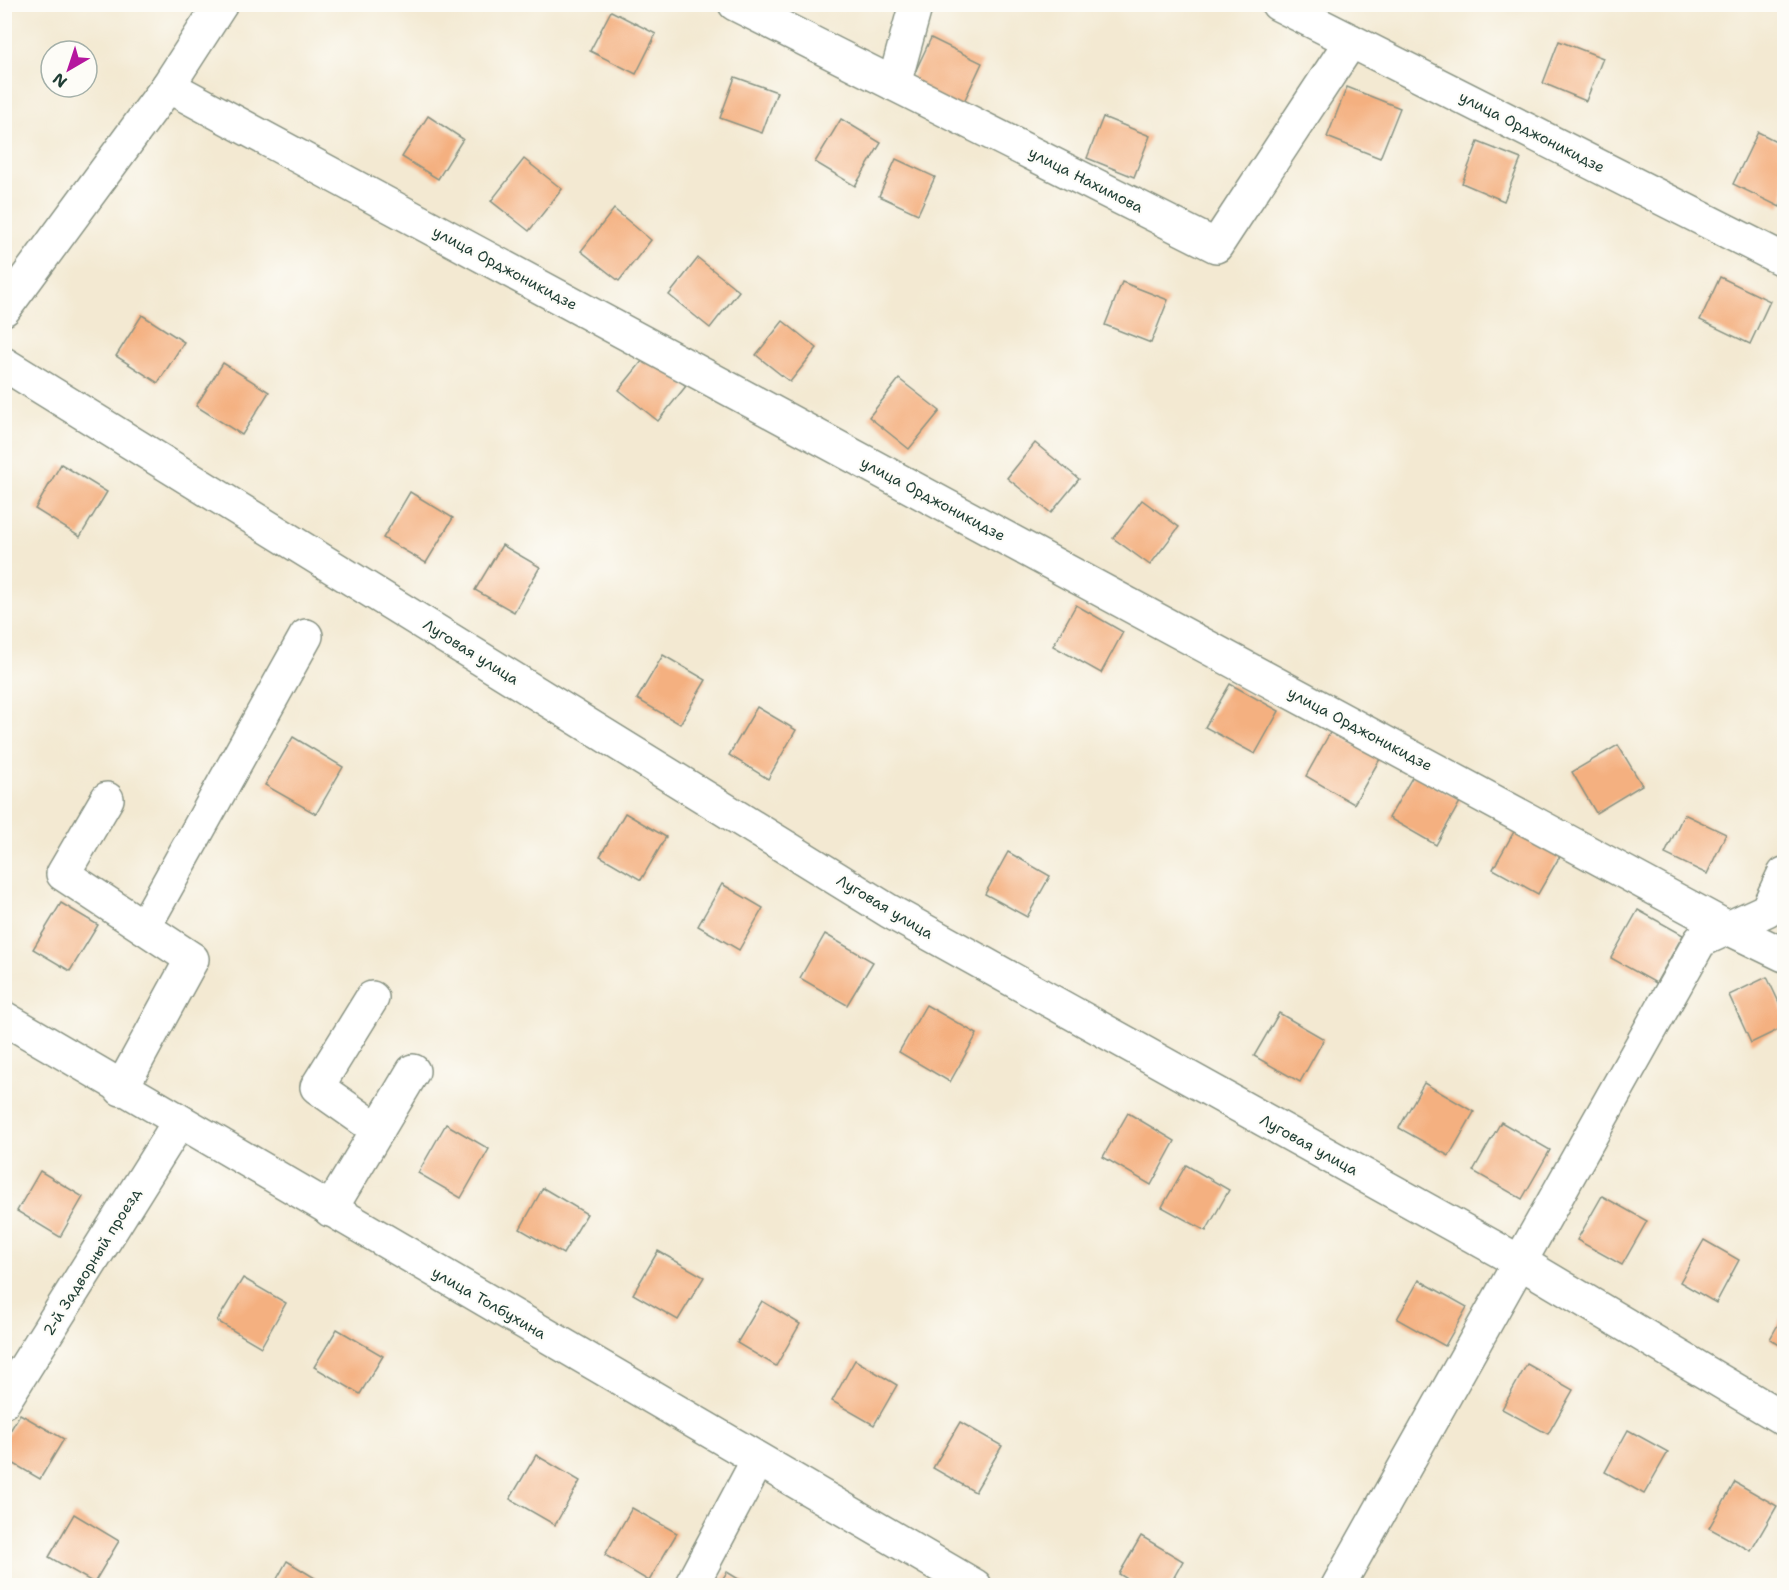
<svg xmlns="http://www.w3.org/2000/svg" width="1789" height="1590" font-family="'Shantell Sans',sans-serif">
  <rect width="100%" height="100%" fill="#fdfcf7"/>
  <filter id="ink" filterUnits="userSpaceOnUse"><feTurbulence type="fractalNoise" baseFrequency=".0167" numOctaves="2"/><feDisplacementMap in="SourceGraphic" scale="12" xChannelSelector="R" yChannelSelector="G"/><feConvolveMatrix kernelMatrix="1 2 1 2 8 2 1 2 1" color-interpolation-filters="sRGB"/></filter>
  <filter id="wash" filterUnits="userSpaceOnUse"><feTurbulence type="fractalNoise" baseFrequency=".008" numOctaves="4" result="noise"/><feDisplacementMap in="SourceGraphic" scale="24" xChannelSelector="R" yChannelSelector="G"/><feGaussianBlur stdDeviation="1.35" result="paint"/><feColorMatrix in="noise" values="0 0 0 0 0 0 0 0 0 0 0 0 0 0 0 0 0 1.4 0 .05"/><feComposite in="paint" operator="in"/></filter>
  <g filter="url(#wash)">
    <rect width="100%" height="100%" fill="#f3e9d2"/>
    <g id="blocks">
      <g fill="#f4b080">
        <polygon points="611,11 656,34 636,74 590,51"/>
        <polygon points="931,38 982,63 960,110 909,85"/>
        <polygon points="1559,41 1603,58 1586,101 1543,83"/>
        <polygon points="735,77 777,92 762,133 720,118"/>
        <polygon points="1347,87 1400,108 1380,158 1327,137"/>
        <polygon points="428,116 463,139 438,179 402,157"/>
        <polygon points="1103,117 1150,136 1134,177 1087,158"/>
        <polygon points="841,119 881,143 855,186 815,162"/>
        <polygon points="1758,132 1784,145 1784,197 1780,207 1733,184"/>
        <polygon points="1478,142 1521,159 1504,201 1462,183"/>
        <polygon points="524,159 562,189 529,231 491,201"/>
        <polygon points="896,159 935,177 918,214 879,196"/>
        <polygon points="614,209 651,240 619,281 581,251"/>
        <polygon points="698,258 739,291 710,328 669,295"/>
        <polygon points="1720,277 1770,301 1750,344 1700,320"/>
        <polygon points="1122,282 1168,300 1151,343 1105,325"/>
        <polygon points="142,315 184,342 158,383 116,356"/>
        <polygon points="783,321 817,348 790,382 756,355"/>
        <polygon points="647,355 686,386 658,421 619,390"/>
        <polygon points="223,363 269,392 242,435 196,406"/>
        <polygon points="899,379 940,411 909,449 869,417"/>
        <polygon points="1035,443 1079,479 1051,513 1007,478"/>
        <polygon points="61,464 107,492 80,537 35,509"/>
        <polygon points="410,492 453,518 426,563 383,538"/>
        <polygon points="1142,500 1179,527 1150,565 1113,538"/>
        <polygon points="502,545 540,567 514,612 475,590"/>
        <polygon points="1076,605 1123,632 1101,673 1053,646"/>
        <polygon points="663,655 706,680 680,724 637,699"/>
        <polygon points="1230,684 1279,711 1255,754 1205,727"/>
        <polygon points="757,707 796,730 768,779 729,755"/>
        <polygon points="1331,731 1380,759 1354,804 1306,776"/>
        <polygon points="293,737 343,767 316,814 265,785"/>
        <polygon points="1618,745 1642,785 1596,813 1572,772"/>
        <polygon points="1414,774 1461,800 1436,845 1389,818"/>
        <polygon points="625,813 666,837 641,880 600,856"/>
        <polygon points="1684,814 1726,834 1707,874 1665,854"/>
        <polygon points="1515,830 1560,856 1538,894 1493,869"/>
        <polygon points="1008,852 1050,876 1027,917 985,894"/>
        <polygon points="722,884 763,908 739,950 698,926"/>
        <polygon points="61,903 98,925 70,971 33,949"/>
        <polygon points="1638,910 1683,935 1656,983 1611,958"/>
        <polygon points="825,934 873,962 847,1005 800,978"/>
        <polygon points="1767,977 1784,1013 1784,1027 1751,1043 1729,995"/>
        <polygon points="926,1005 977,1034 950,1082 899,1052"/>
        <polygon points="1279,1013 1324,1039 1300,1082 1254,1056"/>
        <polygon points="1424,1083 1474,1112 1449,1156 1399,1128"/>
        <polygon points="1128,1113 1175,1141 1151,1185 1103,1157"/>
        <polygon points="1501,1122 1550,1150 1522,1199 1473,1171"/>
        <polygon points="446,1124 489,1149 461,1198 418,1173"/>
        <polygon points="1186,1165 1229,1190 1206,1231 1162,1207"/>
        <polygon points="40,1171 83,1197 60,1237 17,1211"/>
        <polygon points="543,1188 587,1214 563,1254 520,1229"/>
        <polygon points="1602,1196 1647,1221 1622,1265 1577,1240"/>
        <polygon points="1704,1240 1739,1260 1716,1303 1680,1282"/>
        <polygon points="658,1251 704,1277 678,1320 633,1294"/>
        <polygon points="243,1278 286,1303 261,1347 217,1321"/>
        <polygon points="1419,1280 1467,1307 1445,1346 1397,1319"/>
        <polygon points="762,1301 800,1324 776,1366 737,1343"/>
        <polygon points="1784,1314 1784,1348 1770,1339"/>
        <polygon points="337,1329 383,1356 360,1394 314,1367"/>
        <polygon points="855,1360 897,1385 874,1425 832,1401"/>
        <polygon points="1527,1364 1573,1390 1548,1434 1502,1409"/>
        <polygon points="20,1414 64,1439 40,1479 4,1458 4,1441"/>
        <polygon points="960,1422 1002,1446 975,1492 933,1468"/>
        <polygon points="1628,1430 1668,1452 1644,1494 1605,1472"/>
        <polygon points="536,1455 580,1481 555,1525 510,1499"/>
        <polygon points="1735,1482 1777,1506 1751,1551 1709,1528"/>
        <polygon points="632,1508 677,1533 649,1581 605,1555"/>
        <polygon points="74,1514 119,1541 94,1583 49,1557"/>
        <polygon points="1141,1536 1183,1561 1169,1586 1139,1586 1119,1574"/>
        <polygon points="287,1561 328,1586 273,1586"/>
        <polygon points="727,1572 750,1586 718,1586"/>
      </g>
    </g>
  </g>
  <g filter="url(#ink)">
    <use href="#blocks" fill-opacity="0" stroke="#899383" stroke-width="1.5"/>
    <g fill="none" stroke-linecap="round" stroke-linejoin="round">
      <g stroke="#899383" stroke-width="36">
        <g id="minor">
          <polyline points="221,4 168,86 1728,928 1784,955"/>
          <polyline points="735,4 1216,246 1351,41"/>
          <polyline points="1278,4 1784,260"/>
          <polyline points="894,84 916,4"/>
          <polyline points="4,309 168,86"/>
          <polyline points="4,364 889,911 1520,1262 1784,1419"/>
          <polyline points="107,799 63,874 192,959 121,1089"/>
          <polyline points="144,927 306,636"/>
          <polyline points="372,998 317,1087 378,1130"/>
          <polyline points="4,1018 975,1586"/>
          <polyline points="330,1210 413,1071"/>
          <polyline points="4,1401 179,1122"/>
          <polyline points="691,1586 758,1460"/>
          <polyline points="1338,1586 1700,941 1767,910 1784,874"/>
        </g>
      </g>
      <use href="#minor" stroke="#fff" stroke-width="33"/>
    </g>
  </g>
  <g text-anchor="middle" stroke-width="4.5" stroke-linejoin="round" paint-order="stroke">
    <g font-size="15" fill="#1f3d34" stroke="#fdfcf7">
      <text transform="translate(1532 132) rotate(27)" y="5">улица Орджоникидзе</text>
      <text transform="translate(1086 180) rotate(27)" y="5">улица Нахимова</text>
      <text transform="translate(505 268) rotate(28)" y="5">улица Орджоникидзе</text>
      <text transform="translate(933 499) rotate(28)" y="5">улица Орджоникидзе</text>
      <text transform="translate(471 652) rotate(32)" y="5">Луговая улица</text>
      <text transform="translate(1360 729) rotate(28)" y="5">улица Орджоникидзе</text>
      <text transform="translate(885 907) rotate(31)" y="5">Луговая улица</text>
      <text transform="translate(1309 1145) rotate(29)" y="5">Луговая улица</text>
      <text transform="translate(92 1262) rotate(-58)" y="5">2-й Задворный проезд</text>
      <text transform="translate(489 1303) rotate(30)" y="5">улица Толбухина</text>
    </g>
  </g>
  <rect width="1789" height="1590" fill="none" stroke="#fdfcf7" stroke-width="24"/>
  <g transform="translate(69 69) rotate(219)"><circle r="28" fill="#fdfcf7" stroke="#a4b0a9" stroke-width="1.5"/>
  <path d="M0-4.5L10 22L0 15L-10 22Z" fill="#b5179e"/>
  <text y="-9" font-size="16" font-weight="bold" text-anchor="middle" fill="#1f3d34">N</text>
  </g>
</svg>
